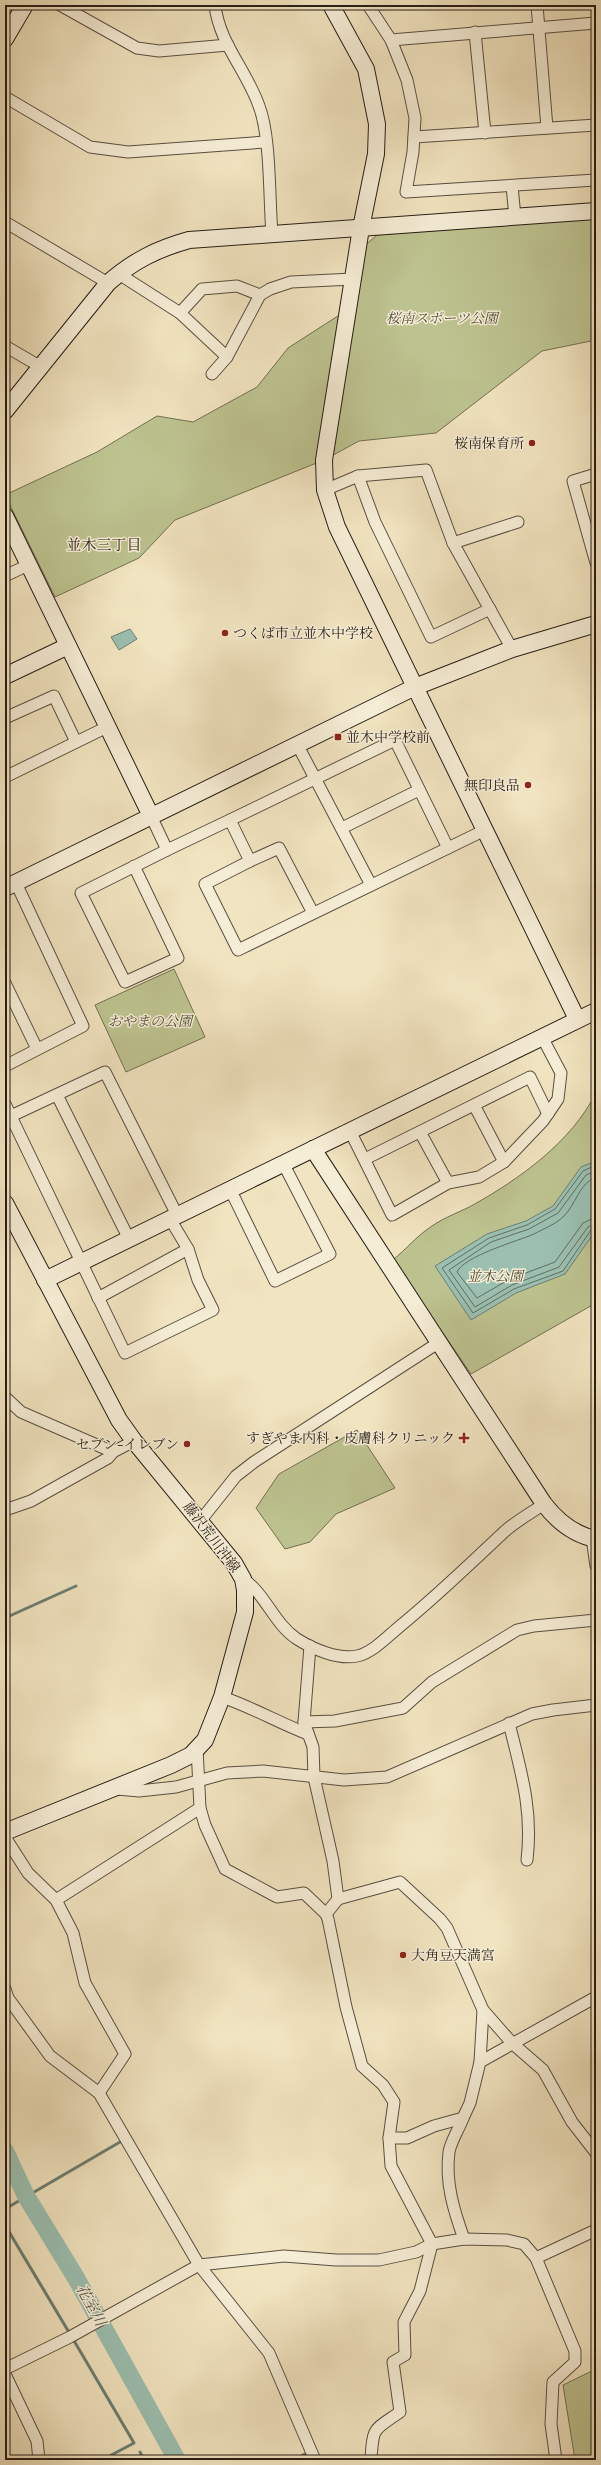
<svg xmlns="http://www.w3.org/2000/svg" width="601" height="2465" font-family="Cardo,'Noto Serif JP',serif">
  <rect width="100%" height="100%" fill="#f1e4c0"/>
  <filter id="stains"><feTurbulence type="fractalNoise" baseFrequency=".005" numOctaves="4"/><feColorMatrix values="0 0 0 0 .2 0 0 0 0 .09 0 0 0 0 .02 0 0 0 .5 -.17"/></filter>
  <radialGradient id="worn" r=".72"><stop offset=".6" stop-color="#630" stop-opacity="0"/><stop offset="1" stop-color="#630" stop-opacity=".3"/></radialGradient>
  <g fill="#bdc390" stroke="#727052">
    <polygon points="596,218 596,340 542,351 436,433 359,441 324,460 175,520 139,558 55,597 5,495 97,452 157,416 193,422 257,387 288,348 355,305 363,247 377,235"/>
    <polygon points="174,969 205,1037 126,1072 95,1005"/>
    <path d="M596,1093V1303L471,1374L393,1260C406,1249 418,1235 432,1226C445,1217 460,1212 473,1205C521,1178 571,1142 596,1093Z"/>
    <polygon points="357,1430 395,1488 336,1514 310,1542 285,1549 256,1508 279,1474"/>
    <polygon points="596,2369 596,2460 575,2460 563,2385"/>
  </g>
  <g fill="#9bbfb0" stroke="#6c7e72">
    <polygon points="130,629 137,639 119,650 111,637"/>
    <polygon points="596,1161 596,1230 565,1274 516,1293 471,1320 435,1266 487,1234 526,1221 553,1206 581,1167"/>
  </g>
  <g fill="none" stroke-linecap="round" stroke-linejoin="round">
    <g stroke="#606e62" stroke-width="1">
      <polyline points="596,1165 583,1171 555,1209 527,1225 489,1238 442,1268 473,1313 514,1289 563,1271 591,1230 596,1228"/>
      <polyline points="596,1171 586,1175 558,1213 529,1229 491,1242 449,1270 475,1307 512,1285 559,1267 588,1227 596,1223"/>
      <path d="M596,1177C579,1183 576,1205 563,1217C556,1224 543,1229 534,1234C518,1241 464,1256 457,1272L477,1298L510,1279L555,1262L583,1223L596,1217"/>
    </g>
    <g stroke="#6c7e72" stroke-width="3">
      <polyline points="5,1618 76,1586"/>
      <polyline points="5,2209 120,2142"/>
      <polyline points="5,2225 70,2334"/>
      <polyline points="73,2339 134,2443 102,2460"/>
      <polyline points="140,2452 144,2460"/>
      <polyline points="293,2460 305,2454"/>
    </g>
    <polyline stroke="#9bbfb0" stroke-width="18" points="5,2151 26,2196 76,2278 177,2460"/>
    <g stroke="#594f40" stroke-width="13">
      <g id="street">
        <polyline points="60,5 137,48 159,51 228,45"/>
        <path d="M215,5C219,43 247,71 259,106C271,137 269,199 272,234"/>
        <polyline points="368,5 391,40 407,80 415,118 413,152 406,192 596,180"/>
        <polyline points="537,5 547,128"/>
        <polyline points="475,32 485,133"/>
        <polyline points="391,40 596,23"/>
        <polyline points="5,97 90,147 128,152 265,142"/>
        <polyline points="414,137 596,125"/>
        <polyline points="512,186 515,217"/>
        <polyline points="5,222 108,283"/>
        <polyline points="119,274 180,313 227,357"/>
        <polyline points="180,313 202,289 237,286 260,295"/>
        <polyline points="5,346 41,367"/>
        <polyline points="212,374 227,357 260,295 270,289 291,282 353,279"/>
        <polyline points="596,474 573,481 596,563"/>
        <polyline points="358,476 375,522 431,637 490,609"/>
        <polyline points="325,490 358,476 426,470 453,543 512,649"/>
        <polyline points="453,543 518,522"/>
        <polyline points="5,576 28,565"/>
        <polyline points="5,718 54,696 76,742"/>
        <polyline points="297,744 371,885"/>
        <polyline points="5,777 107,727"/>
        <polyline points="151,816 167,850 230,820 250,861 205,884 238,950 485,830"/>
        <polyline points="230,820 395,740 448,848"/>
        <polyline points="342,828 419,790"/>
        <polyline points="250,861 279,848 313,913"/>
        <polyline points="134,866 178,958 125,982 81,893 167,850"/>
        <polyline points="5,983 37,1049"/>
        <polyline points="5,1066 83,1026 16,883"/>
        <polyline points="57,1095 129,1239"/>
        <polyline points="5,1104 125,1353 213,1310 198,1280 188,1249 170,1219"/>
        <polyline points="474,1105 504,1162"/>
        <polyline points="11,1116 105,1072 177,1215"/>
        <polyline points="350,1131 392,1215 448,1183 479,1177 504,1162 543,1121 558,1099 561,1073 542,1037"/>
        <polyline points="420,1132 448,1183"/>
        <polyline points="365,1159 530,1077 548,1114"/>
        <polyline points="230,1189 275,1281 330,1254 283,1163"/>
        <polyline points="98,1298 188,1249"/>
        <polyline points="5,1397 21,1412 113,1452 134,1441"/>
        <polyline points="5,1510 31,1501 108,1458 113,1452"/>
        <polyline points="201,1520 236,1476 254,1462 438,1343"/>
        <polyline points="592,1538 596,1566"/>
        <path d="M243,1579C265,1593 274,1624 297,1639C313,1649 338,1660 357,1656C372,1653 387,1637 399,1627C436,1597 470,1564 504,1532C516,1521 531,1513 544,1504"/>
        <polyline points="310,1646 304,1722 313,1747 314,1777 333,1861 338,1899"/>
        <path d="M222,1697C252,1707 279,1723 308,1734"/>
        <polyline points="304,1722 335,1721 403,1708 432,1682 517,1630 534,1626 596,1620"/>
        <path d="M509,1723C521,1772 533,1810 527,1860"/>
        <path d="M197,1748L200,1808L205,1825L225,1869L277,1897L304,1893L326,1914L328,1919L346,2007L362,2066L383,2085L394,2102L389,2138L391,2166L432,2244L420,2291L404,2322L405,2355L393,2362L400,2412C373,2431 373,2426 371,2460"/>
        <polyline points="117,1789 139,1791 176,1787 227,1773 263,1771 344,1780 387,1777 532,1714 553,1710 596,1705"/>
        <polyline points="5,1837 28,1873 56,1900 73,1933 85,1983 125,2054 99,2093"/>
        <polyline points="56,1900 200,1808"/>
        <polyline points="326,1914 338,1899 400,1882 440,1919 447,1928 483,2010 512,2043 543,2070 572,2122 596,2153"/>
        <polyline points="5,1989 8,1998 50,2056 99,2093 199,2265 269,2353 315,2460"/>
        <polyline points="480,2062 483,2010"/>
        <path d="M463,2118C459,2129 451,2141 449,2152C445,2183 454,2211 464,2239"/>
        <polyline points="389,2138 407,2138 434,2126 463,2118 470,2103 480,2062 596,1997"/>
        <polyline points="536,2258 596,2230"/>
        <polyline points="5,2369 70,2337 199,2265 284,2256 336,2260 379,2260 416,2252 432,2244 464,2239 507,2240 524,2244 536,2258 575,2351 575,2362 553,2382 551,2424 556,2460"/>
        <polyline points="5,2374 37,2441 39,2460"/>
      </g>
    </g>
    <g stroke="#261d15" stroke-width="18">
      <g id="secondary">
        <polyline points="331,5 366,69 377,124 376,154 361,228 324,460 325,490 337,527 577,1019"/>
        <polyline points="5,39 25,5"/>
        <path d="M5,411L108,283C133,261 157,249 189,240L596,211"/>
        <polyline points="5,516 151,816"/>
        <polyline points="5,676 68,646"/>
        <polyline points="5,888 415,687 512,649 596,624"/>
        <path d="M313,1149L544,1504C558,1522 574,1535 596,1539"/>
        <polyline points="5,1203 119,1420 134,1441 234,1563 243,1579 245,1590 245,1612 222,1697 205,1740 191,1755 171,1765 5,1832"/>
        <polyline points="45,1280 596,1011"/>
      </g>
    </g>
    <use href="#street" stroke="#f6edd6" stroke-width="11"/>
    <use href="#secondary" stroke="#f6edd6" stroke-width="16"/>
  </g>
  <g fill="#8f2418" stroke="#f6edd6" stroke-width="1.5">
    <circle cx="532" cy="443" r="4"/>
    <circle cx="225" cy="633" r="4"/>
    <rect x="334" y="733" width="8" height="8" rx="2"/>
    <circle cx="528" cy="785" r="4"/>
    <path d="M462 1432h4v4h4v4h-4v4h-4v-4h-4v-4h4z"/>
    <circle cx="187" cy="1444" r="4"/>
    <circle cx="403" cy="1955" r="4"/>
  </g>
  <g text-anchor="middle" stroke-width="3" stroke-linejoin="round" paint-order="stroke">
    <g font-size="14" font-style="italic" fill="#534f3a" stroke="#f6edd6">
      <text x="442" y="323">桜南スポーツ公園</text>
      <text x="150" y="1026">おやまの公園</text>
      <text x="495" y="1281">並木公園</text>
    </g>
    <g font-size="14" fill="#261d15" stroke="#f6edd6" text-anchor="end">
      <text x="524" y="448">桜南保育所</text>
      <text x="233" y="638" text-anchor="start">つくば市立並木中学校</text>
      <text x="346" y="742" text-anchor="start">並木中学校前</text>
      <text x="520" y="790">無印良品</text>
      <text x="455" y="1443">すぎやま内科・皮膚科クリニック</text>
      <text x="179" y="1449">セブン-イレブン</text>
      <text x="411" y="1960" text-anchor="start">大角豆天満宮</text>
    </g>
    <g font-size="14" fill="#261d15" stroke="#f6edd6">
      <text transform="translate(212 1537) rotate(53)" y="5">藤沢荒川沖線</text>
    </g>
    <g font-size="15" fill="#261d15" stroke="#f6edd6">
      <text x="104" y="550">並木三丁目</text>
    </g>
    <g font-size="15" font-style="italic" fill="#4f564b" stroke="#f6edd6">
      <text transform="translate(91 2305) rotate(61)" y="5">花室川</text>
    </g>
  </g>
  <rect width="601" height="2465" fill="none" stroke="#f1e4c0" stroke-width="20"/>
  <rect x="6" y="6" width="589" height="2453" fill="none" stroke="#261d15" stroke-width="2"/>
  <rect x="10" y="10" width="581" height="2445" fill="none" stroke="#261d15"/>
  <rect width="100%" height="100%" filter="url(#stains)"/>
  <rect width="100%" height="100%" fill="url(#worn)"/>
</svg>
